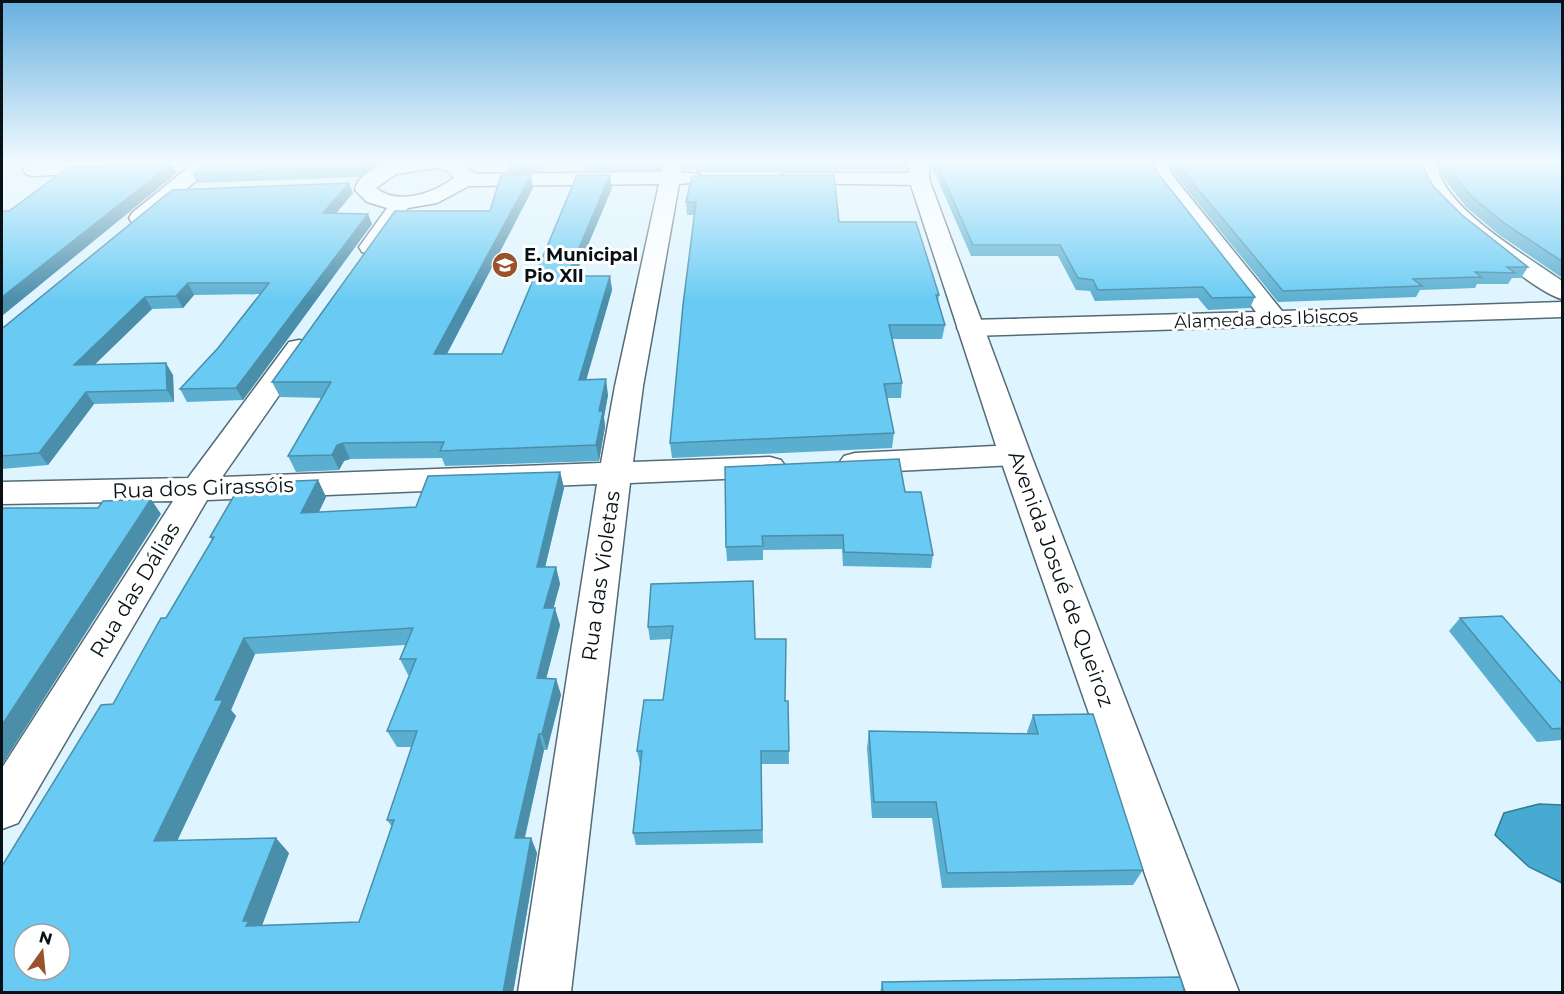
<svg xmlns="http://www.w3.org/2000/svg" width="1564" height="994" font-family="Montserrat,sans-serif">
  <rect width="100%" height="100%" fill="#def4fe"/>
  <polygon fill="#46aad1" stroke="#337c99" stroke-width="1.5" points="1539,804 1562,805 1562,883 1529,867 1495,835 1504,813"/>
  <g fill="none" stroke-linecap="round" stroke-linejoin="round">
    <g stroke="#546b76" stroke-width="3">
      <g id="minor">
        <polygon points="112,162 119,164 122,168 119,172 33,176 26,174 23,170 26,166 33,164"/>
        <polygon points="195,162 217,162 148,223 140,224 132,223 129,218 132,213"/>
        <path d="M394,162H461L475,174L661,172L663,162H683L681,172L699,174L702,178L699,182L679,184L643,386L633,462L770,457L781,460L786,467L781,474L770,477L630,483L571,992H518L597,484L207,500L18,823L2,829V768L173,501L2,504V482L188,478L289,342L299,340L309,342L312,348L222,477L601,463L615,386L659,184L469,186L437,203L408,208L378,252L370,254L362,252L359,247L387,208L367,202L355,190C358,173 380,166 394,162ZM434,168L446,170L454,178C434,193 398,206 376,188L396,174Z"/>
        <polygon points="1148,162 1168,162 1173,176 1282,311 1562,302 1562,317 970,336 961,334 957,328 961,322 970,320 1256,312 1156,181"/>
        <path d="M1417,162H1437C1438,168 1439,175 1442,180C1461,218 1528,257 1562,281V299C1538,294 1451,222 1434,200C1425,188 1420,177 1417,162Z"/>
        <polygon points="789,173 919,173 926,175 929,179 926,183 919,185 782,183 779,179 782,175"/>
        <polygon points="1015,445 1026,448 1031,455 1026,462 1015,465 855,473 844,470 839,463 844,456 855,453"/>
      </g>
    </g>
    <g stroke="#546b76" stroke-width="3">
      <polygon id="primary" points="909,162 929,162 929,179 1031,455 1239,992 1186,992 999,455 909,179"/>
    </g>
    <use href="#minor" fill="#fff" fill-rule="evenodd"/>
    <use href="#primary" fill="#fff" fill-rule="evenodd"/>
  </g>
  <g fill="#5aafd1" fill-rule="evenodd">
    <polygon points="507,162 547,162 542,172 509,172"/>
    <polygon points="584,162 662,162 659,171 586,172"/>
    <polygon points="683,162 908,162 907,169 834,170 832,164 832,172 696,172 696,169 684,170"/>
    <polygon points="930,162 1154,162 1157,172 1255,297 1250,308 1208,310 1198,298 1095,301 1090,291 1076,290 1058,256 971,256"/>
    <polygon points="1170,162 1423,162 1426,173 1434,187 1462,215 1528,267 1521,278 1512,278 1508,284 1477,284 1475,288 1420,290 1416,297 1278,302 1175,175"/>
    <polygon points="1438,162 1563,162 1563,277 1561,277 1498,234 1466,207 1444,179"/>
    <polygon points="376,166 360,177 197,183 193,174"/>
    <polygon points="692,176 839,222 939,295 938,302 945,325 942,339 892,339 902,383 901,398 887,398 894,433 892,448 672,458 670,443 694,215 687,215 686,202"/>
    <polygon points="349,183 353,193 336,213 372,224 243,400 187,402 180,389 218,348 260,294 194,295 183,308 152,309 95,364 173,375 174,402 94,404 48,465 2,469 2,327"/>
    <polygon points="533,188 447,354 502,354 612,188 575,276 610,276 612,290 586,379 608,395 604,417 605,427 599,461 445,466 442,458 350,459 344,461 339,470 296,472 288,456 322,398 280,397 272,382 490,211"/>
    <path d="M560,472L564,488L545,567H556L560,584L553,608L560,625L546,679H556L561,695L547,750H544L525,838H531L537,853L513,993H2L113,704L166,618L212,540L210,537L266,493L318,480L326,497L319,512L416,507ZM405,645L400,659L408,675H410L387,731L397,747H412L387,820L392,827L359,922L262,925L289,853L177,841L236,716L231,710L255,654Z"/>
    <polygon points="905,492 933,555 931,568 843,566 842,549 763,550 763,560 727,561 726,547"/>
    <polygon points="651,584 755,639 785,701 788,701 789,764 761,764 763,843 636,845 633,833 640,764 637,751 663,700 671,639 650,640 648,627"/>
    <polygon points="1460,618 1563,685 1563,740 1537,742 1449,631"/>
    <polygon points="1033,715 1143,870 1133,885 942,888 932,818 872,818 867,748 869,731 1027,734 1027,732"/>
    <polygon points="882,982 1185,993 880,993"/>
  </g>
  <g fill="#4a8eaa">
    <polygon points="367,162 380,162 376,166 360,177 357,168"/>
    <polygon points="540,162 547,162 542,172"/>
    <polygon points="658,162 662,162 659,171"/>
    <polygon points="172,163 177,173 2,316 2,297"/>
    <polygon points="531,175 533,188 439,369 434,354"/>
    <polygon points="610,175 612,188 569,290 567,276"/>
    <polygon points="349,183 353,193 327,224 323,213"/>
    <polygon points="368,214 372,224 243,400 236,388"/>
    <polygon points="610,276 612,290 582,395 579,380"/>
    <polygon points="188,283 194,295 183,308 176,296"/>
    <polygon points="145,297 152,309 82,377 74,365"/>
    <polygon points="166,363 173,375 174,402 167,390"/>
    <polygon points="606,379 608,395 604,417 605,427 599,461 596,445 599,411"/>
    <polygon points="86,392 94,404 48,465 39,453"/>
    <polygon points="343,443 350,459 344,461 339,470 332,455 337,445"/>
    <polygon points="560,472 564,488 541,584 537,567"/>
    <polygon points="318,480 326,497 310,530 301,513"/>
    <polygon points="151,499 161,514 2,765 2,725"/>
    <polygon points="556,567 560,584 549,625 544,608"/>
    <polygon points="555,608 560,625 542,695 537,678"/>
    <polygon points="244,638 255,654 231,710 236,716 170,856 154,841 215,700"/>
    <polygon points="556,679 561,695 547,750 542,734"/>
    <polygon points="539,734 544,750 521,853 515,838"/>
    <polygon points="276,838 289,853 260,931 246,926 243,921"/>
    <polygon points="531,838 537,853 513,993 503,993"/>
  </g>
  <g fill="#69cbf3" stroke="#4a8eaa" stroke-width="1.5" fill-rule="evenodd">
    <polygon points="207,162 367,162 357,168 193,174"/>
    <polygon points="936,162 1154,162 1157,172 1255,297 1212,298 1203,287 1098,290 1093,280 1078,278 1060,245 973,245"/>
    <polygon points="1177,162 1423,162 1426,173 1434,187 1462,215 1528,267 1507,267 1515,273 1475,272 1481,277 1413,279 1422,286 1283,291 1178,165"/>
    <polygon points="1447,162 1563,162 1563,262 1504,223 1471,196 1449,169"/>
    <polygon points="172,163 2,297 2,211 9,211 69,167"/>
    <polygon points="501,175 531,175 434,354 502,354 577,175 610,175 567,276 610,276 579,380 606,379 599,411 603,411 596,445 440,451 444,442 343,443 337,445 332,455 288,456 331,382 272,382 395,211 490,211"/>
    <polygon points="834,175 839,222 916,222 939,295 936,295 945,325 889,325 902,383 884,384 894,433 670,443 683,305 696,202 686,202 692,176"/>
    <polygon points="349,183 323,213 368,214 236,388 180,389 218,348 269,283 188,283 176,296 145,297 74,365 166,363 167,390 86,392 39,453 2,456 2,327 4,327 172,190"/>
    <polygon points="899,459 905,492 921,492 933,555 844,552 843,535 762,536 763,546 726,547 725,467"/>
    <path d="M560,472L537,567H556L544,608H555L537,678L556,679L542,734H539L515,838H531L503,993H2V866L101,705L113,704L161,618H166L214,537H210L235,494L266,493L272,482L318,480L301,513L416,507L428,476ZM413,628L400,659H416L387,731H417L387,820H394L359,922L246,926L249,921H243L276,838L154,841L223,700H215L244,638ZM24,934H60V970H24Z"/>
    <polygon points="151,499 2,725 2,508 98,508 103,501"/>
    <polygon points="753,581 755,639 786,639 785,701 788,701 789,751 761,751 762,830 633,833 642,751 637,751 644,700 663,700 673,626 648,627 651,584"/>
    <polygon points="1502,616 1563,685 1563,728 1552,729 1460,618"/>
    <polygon points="1093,714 1143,870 947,873 936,802 874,802 869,731 1038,734 1033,715"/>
    <polygon points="1180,977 1185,993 883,993 882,982"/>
  </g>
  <linearGradient id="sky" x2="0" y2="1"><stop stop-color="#67b0df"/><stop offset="0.54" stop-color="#f0faff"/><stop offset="1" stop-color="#f0faff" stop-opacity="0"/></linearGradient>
  <rect width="1564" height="301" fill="url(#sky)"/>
  <defs>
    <g id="school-disc" transform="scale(1.35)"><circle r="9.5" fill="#99522c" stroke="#fff"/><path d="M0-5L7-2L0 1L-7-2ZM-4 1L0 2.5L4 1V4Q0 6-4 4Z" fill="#fff"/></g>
  </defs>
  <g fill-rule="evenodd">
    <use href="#school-disc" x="505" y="265"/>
  </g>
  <g text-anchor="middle" stroke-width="6" stroke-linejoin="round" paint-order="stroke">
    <g font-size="18" font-weight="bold" fill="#081115" stroke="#fff" text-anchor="start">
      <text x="524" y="261">E. Municipal<tspan x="524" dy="21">Pio XII</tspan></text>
    </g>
    <g font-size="18" fill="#081115" stroke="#fff">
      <text transform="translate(1266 319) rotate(-2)" y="6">Alameda dos Ibiscos</text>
    </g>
    <g font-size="21" fill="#081115" stroke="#fff">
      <text transform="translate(203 488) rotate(-2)" y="7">Rua dos Girassóis</text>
      <text transform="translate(601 576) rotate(-82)" y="7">Rua das Violetas</text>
      <text transform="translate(1061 579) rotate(70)" y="7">Avenida Josué de Queiroz</text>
      <text transform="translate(135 590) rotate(-59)" y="7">Rua das Dálias</text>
    </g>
  </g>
  <rect width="1564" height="994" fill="none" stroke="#081115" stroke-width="6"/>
  <g transform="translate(42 952) rotate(15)"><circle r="28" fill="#ffffff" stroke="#9ca0a1" stroke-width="1.5"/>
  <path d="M0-4.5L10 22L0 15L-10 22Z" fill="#99522c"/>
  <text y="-9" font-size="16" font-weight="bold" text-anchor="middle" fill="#081115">N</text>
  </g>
</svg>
